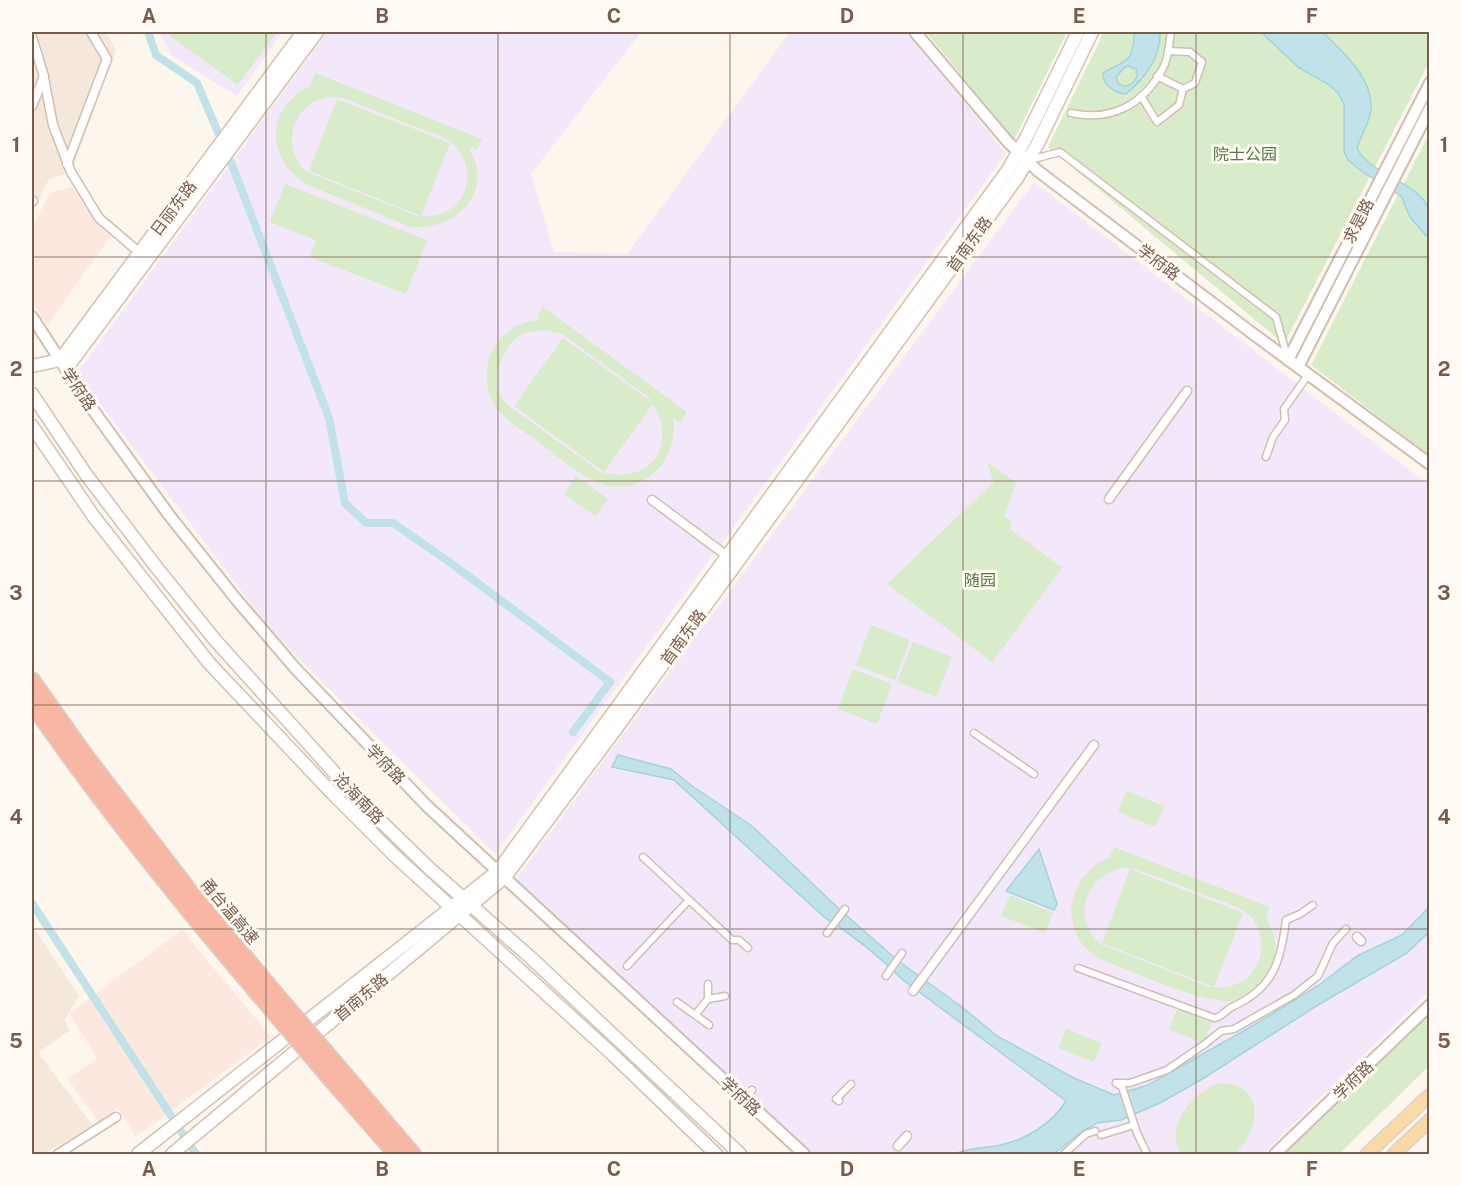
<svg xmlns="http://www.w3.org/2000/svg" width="1461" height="1186" font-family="'Public Sans','Noto Sans SC',sans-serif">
  <rect width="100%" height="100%" fill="#fdf6ec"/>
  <g fill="#f5e8da">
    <polygon points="32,32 106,32 116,50 71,172 49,179 32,212"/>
    <polygon points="32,925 79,996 64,1020 70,1030 38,1053 93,1126 43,1154 32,1154"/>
  </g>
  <g fill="#fde8e0">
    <polygon points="72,187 110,237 47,326 32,301 32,227 50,193"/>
    <polygon points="182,930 271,1037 136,1137 118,1108 98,1122 68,1079 97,1058 69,1013"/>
  </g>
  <g fill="#f3e8fa">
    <polygon points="159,32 283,32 237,96 171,55"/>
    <polygon points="327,32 641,32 531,174 554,252 627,254 790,32 907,32 1006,153 495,854 274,634 77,373"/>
    <polygon points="1034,182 1429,485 1429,991 1263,1154 812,1154 515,880"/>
  </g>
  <g fill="#d8ecc9" fill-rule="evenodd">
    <polygon points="173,32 277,32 238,85 170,36"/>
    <polygon points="926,32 1067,32 1014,140"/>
    <polygon points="1104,32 1425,32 1429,37 1429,62 1284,344 1048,147"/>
    <path d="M315,73L482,139L477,150L469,147C472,154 476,162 477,170C481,208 445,230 411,227L310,186C282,173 264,135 285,107C289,101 295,95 301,90C304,89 308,88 310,86C312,83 314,76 315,73ZM328,97L343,98C367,108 391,117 415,127C426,131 440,134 449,141C467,153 473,180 461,198C451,213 435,218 417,216L309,173C279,149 291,104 328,97Z"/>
    <polygon points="337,99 450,143 421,216 309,171"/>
    <polygon points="1429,134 1429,455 1311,365"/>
    <polygon points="285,184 427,240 406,294 310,257 316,240 270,222"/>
    <path d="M543,307L687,412L680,422L673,417C680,457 646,496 605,485C582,479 555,454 536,440C525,432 512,425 503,415C499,411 494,406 492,400C485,386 485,366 492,351C502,332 518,322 539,320L537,317ZM545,330L562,334L647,396L653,403L563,338L514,406L604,472L653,404C680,448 646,487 599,471L506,404C504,400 501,396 499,392C493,373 504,344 522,334C529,331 538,331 545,330Z"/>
    <polygon points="987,462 1016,482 1004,517 1012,521 1010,529 1062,568 992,662 887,584 994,482"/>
    <polygon points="576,476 608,499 595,516 564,494"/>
    <polygon points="871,625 910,640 895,680 856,665"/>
    <polygon points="913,642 952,657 936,697 897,682"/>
    <polygon points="853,669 892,684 877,724 838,709"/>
    <polygon points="1126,791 1164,806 1155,827 1118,812"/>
    <path d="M1114,847L1270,907L1266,918C1277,937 1279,954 1268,974C1260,986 1247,999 1232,1001C1202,1004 1129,970 1098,958C1092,953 1085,948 1080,941C1060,910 1077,870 1109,858ZM1124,868L1135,869C1160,878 1185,887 1210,897C1222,902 1237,905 1248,914C1263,927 1266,953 1254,970C1244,985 1226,989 1209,987L1102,945C1070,919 1085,874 1124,868Z"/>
    <polygon points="1130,869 1243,913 1214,987 1102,943"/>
    <polygon points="1010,895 1053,913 1045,933 1001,916"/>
    <polygon points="1429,1008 1429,1066 1339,1154 1282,1154"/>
    <polygon points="1177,1009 1212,1023 1204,1043 1169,1030"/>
    <polygon points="1066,1029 1102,1043 1094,1062 1059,1048"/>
    <path d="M1220,1083C1266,1083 1262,1132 1233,1154H1181C1164,1125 1193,1092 1220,1083Z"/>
  </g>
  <g fill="#bfe3e8" stroke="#a5d3da" stroke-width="1.5" fill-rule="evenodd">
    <path d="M1134,32H1156L1160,35C1160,58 1144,79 1126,94C1115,93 1102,85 1103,73C1126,59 1134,64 1134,32ZM1128,66L1136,69L1137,76L1133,83L1125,87L1118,83L1116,77L1125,67Z"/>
    <path d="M1261,32H1323C1342,52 1373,77 1371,109C1370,122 1361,135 1357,148C1370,176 1419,181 1429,210C1432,217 1429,231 1429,239L1410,217L1401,196L1363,172L1348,160L1344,152V104L1338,93L1328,84L1299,68Z"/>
    <path d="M618,755L671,769L692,786L752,826L837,907L897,960L962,1007L997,1036L1074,1078L1114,1095L1148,1085L1254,1025L1319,985L1357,956L1402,935L1429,907V932L1407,953L1318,1005L1204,1078L1160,1103L1121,1120L1097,1123L1081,1132L1054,1154H955C967,1148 983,1148 996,1146C1024,1141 1052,1124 1066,1101L903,980C879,956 853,935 824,917L674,780L612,767Z"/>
    <polygon points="1039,849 1057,904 1054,910 1006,891"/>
  </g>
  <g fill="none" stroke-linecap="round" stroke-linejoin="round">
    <g stroke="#bfe3e8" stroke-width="8">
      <polyline points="148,32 156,55 197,83 234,170 329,418 345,503 366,523 393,523 448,561 610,682 573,732"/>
      <polyline points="32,903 196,1154"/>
    </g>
    <g stroke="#d1beb0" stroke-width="9">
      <g id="pedestrian">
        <polyline points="1157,76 1183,89"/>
        <polyline points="1141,96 1157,122 1179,105 1183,89 1195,83 1202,62 1190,52 1168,51"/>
        <path d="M1071,113C1112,122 1144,104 1163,68C1169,58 1169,43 1171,32"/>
        <polyline points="1030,160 1060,152 1276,317 1287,356"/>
        <polyline points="1266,457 1273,437 1285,420 1284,409 1308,375"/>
        <polyline points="974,733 1034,774"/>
        <polyline points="643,857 732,940 739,940 748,948"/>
        <polyline points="827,933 845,909"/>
        <polyline points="627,966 689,900"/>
        <path d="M1078,968L1214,1018C1223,1017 1226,1009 1234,1006C1274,988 1281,960 1286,920L1300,914L1313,905"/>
        <polyline points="886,976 902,953"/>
        <polyline points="708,984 708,999 725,996"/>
        <polyline points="677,1002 709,1025"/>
        <polyline points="695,1015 708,999"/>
        <polyline points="1116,1083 1130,1083 1167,1070 1205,1044 1221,1031 1234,1029 1294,995 1318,976 1333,943 1346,929"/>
        <polyline points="1116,1083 1122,1087 1137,1133 1147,1154"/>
        <polyline points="745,1100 752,1090"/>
        <polyline points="839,1101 836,1099 851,1084"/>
        <polyline points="1101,1135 1134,1125"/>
        <polyline points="1064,1154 1086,1134 1095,1131"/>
      </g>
    </g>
    <g stroke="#d1beb0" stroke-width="11">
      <g id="minor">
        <polyline points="32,37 43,73 53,125 71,172 99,218 140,253"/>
        <polyline points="32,106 44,76"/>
        <polyline points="67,164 107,59 91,32"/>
        <polyline points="32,200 33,201"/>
        <polyline points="1109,499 1187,391"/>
        <polyline points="652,500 727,556"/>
        <polyline points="1357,937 1361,941"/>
        <polyline points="913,991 1094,745"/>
        <polyline points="898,1146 907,1136"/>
        <polyline points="58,1154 116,1117"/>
      </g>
    </g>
    <g stroke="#d1beb0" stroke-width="14">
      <g id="tertiary">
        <polyline points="915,32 1008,142 1038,171 1252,333 1430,464"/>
        <polyline points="32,317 88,403 169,515 236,599 295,668 427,806 804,1154"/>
        <polyline points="1288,360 1430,83"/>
        <polyline points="1298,367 1430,108"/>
        <polyline points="1275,1154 1430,1005"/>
      </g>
    </g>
    <g stroke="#d6c0b0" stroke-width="15">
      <g id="secondary">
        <polyline points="32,366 60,360 303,32"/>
        <polyline points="66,369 317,32"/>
        <polyline points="32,394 85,473 157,568 215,640 360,801 430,869 530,957 740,1154"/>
        <polyline points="32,426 94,517 209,663 332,793 395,856 611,1053 716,1154"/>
        <polyline points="138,1154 498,871 1008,170 1026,138 1078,32"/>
        <polyline points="172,1154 505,877 610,737 1017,178 1037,145 1092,32"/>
      </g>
    </g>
    <g stroke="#dad1cd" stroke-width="15">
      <g id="primary">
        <polyline points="1367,1154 1430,1095"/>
        <polyline points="1394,1154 1430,1120"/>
      </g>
    </g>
    <g stroke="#dad1cd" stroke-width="18">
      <g id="motorway">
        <polyline points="32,680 86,756 189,890 276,994"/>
        <path d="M32,704C104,808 184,907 266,1003"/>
        <polyline points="337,1065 413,1154"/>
        <polyline points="327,1075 396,1154"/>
      </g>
    </g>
    <use href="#pedestrian" stroke="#fff" stroke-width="6"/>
    <use href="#minor" stroke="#fff" stroke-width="8"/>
    <use href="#tertiary" stroke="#fff" stroke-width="10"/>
    <use href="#secondary" stroke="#fff" stroke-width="12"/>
    <use href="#primary" stroke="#fbd9a5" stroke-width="12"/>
    <use href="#motorway" stroke="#f7b7a3" stroke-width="15"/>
    <g stroke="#dad1cd" stroke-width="18" stroke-linecap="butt">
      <g id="motorway-bridge">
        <polyline points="276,994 337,1065"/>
        <polyline points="266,1003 327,1075"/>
      </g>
    </g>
    <use href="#motorway-bridge" stroke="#f7b7a3" stroke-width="15"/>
  </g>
  <path fill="none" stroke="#7a5c4d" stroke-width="1.5" stroke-opacity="0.55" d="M266,32V1154M498,32V1154M730,32V1154M963,32V1154M1196,32V1154M32,257H1430M32,481H1430M32,705H1430M32,929H1430"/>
  <g text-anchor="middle" stroke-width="6" stroke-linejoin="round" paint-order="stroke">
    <g font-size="16" fill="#537a41" stroke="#fffaf3">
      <text x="1245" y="160">院士公园</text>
      <text x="980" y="586">随园</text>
    </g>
    <g font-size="16" fill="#7a5c4d" stroke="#fffaf3">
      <text transform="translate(173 208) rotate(-53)" y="6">日丽东路</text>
      <text transform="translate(1358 221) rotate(-63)" y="6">求是路</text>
      <text transform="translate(969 244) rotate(-54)" y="6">首南东路</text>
      <text transform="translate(1159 262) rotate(37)" y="6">学府路</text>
      <text transform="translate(79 389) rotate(56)" y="6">学府路</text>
      <text transform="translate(683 637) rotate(-54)" y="6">首南东路</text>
      <text transform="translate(386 764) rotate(46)" y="6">学府路</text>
      <text transform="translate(359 798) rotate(46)" y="6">沧海南路</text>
      <text transform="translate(230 911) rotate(50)" y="6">甬台温高速</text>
      <text transform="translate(361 997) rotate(-40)" y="6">首南东路</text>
      <text transform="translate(1353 1080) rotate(-44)" y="6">学府路</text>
      <text transform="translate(741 1096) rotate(43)" y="6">学府路</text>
    </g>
  </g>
  <rect width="1461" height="1186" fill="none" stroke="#fffaf3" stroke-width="66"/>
  <rect x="33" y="33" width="1395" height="1120" fill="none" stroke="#7a5c4d" stroke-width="2"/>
  <g font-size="20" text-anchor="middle" font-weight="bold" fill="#7a5c4d">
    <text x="149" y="23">A</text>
    <text x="382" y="23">B</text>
    <text x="614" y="23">C</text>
    <text x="847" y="23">D</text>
    <text x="1079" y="23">E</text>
    <text x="1312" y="23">F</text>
    <text x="16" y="152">1</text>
    <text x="1444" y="152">1</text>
    <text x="16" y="376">2</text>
    <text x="1444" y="376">2</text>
    <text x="16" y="600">3</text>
    <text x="1444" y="600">3</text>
    <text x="16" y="824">4</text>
    <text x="1444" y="824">4</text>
    <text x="16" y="1048">5</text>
    <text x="1444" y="1048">5</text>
    <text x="149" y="1176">A</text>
    <text x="382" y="1176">B</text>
    <text x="614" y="1176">C</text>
    <text x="847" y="1176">D</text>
    <text x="1079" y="1176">E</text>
    <text x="1312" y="1176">F</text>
  </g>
</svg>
